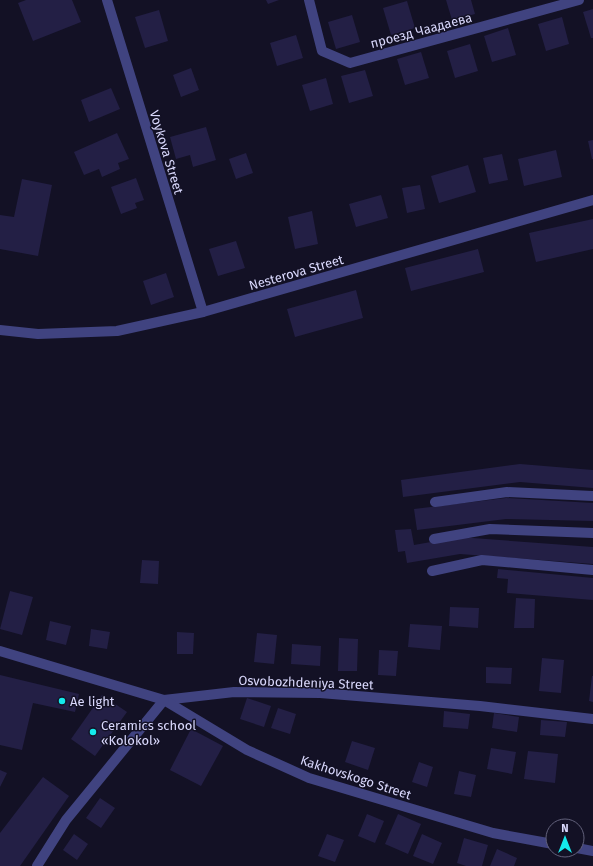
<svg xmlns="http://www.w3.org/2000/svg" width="593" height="866" font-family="'Fira Sans',sans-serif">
  <rect width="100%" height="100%" fill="#131125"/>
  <g fill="#231f45">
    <polygon points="26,0 72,0 81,22 33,41 18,3"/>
    <polygon points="266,0 279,0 268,4"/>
    <polygon points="446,0 471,0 475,14 452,20"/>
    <polygon points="407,1 415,28 391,35 383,8"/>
    <polygon points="593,9 593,38 591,38 583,12"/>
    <polygon points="159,10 168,41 145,48 135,17"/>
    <polygon points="352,15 360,42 336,49 328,22"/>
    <polygon points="562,17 569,44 546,51 538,24"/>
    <polygon points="508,28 516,55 492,62 484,36"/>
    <polygon points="296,35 303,58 277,66 270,43"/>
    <polygon points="470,44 478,71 455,78 447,51"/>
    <polygon points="421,52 429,78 405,85 397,59"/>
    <polygon points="191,68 199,90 181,97 173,75"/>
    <polygon points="365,70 373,96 349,103 341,76"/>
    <polygon points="326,78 333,104 310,111 302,85"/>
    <polygon points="111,88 120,109 89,122 81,100"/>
    <polygon points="206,127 216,160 193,167 190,155 176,159 170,137"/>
    <polygon points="117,133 129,159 118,163 120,169 102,177 99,169 84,175 74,152"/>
    <polygon points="593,140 593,159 592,159 588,141"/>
    <polygon points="556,150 562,177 524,186 518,159"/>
    <polygon points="246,153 253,173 236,179 229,159"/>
    <polygon points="502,154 508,180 489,184 483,158"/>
    <polygon points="468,165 476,192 439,203 431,176"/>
    <polygon points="136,178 144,200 135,203 137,208 121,214 111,187"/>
    <polygon points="22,179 52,185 38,256 0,249 0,215 14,217"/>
    <polygon points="420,185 425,209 407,213 402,188"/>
    <polygon points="381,195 388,218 356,227 349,204"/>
    <polygon points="312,211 318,244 295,249 288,217"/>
    <polygon points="593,219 593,249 536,262 529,233"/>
    <polygon points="236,241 245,268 218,276 209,249"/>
    <polygon points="478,249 484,272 411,291 405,268"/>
    <polygon points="166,273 174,297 151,305 143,281"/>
    <polygon points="356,290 363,318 295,337 287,309"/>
    <polygon points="520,464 593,470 593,488 520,482 403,497 401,480"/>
    <polygon points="506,498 593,503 593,521 506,519 417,530 414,509"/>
    <polygon points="411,529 414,545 459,537 593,547 593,564 460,554 407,563 405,551 398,552 395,530"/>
    <polygon points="142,560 159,561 158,584 140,583"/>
    <polygon points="498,569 593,578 593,600 507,593 508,579 497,578"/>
    <polygon points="10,591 33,597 22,635 0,629"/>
    <polygon points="516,598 535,599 534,628 514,628"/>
    <polygon points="450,607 479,608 478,628 449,626"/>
    <polygon points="50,621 71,626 66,645 46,640"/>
    <polygon points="410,624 442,626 440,650 408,647"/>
    <polygon points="91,629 110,632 107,649 89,646"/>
    <polygon points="177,632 194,633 193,654 177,654"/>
    <polygon points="257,633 277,635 274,664 254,662"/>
    <polygon points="339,638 358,639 357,671 338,671"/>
    <polygon points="292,644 321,646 320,666 291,664"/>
    <polygon points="379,650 398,651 396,676 378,675"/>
    <polygon points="542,658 564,660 561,693 539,691"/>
    <polygon points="486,667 512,668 511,684 486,683"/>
    <polygon points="0,675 79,694 75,712 33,703 22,750 0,745"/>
    <polygon points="592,676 593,676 593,702 589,701"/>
    <polygon points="102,695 127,712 95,756 71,739"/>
    <polygon points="247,698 271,706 264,727 240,719"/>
    <polygon points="278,708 296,714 290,734 271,728"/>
    <polygon points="444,711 470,714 468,729 443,727"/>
    <polygon points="494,713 519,717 517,732 492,728"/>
    <polygon points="541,720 567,722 565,737 540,735"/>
    <polygon points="191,729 223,746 201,786 170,770"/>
    <polygon points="352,741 375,748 368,770 345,762"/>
    <polygon points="491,748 516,752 512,774 487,769"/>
    <polygon points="528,751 558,754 555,783 524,779"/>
    <polygon points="419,762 433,767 427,787 412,782"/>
    <polygon points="0,770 7,773 0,787"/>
    <polygon points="459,771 476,775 471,797 454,794"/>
    <polygon points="43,777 69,796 20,866 0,866 0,833"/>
    <polygon points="100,798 115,808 101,828 86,818"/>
    <polygon points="367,814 384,821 375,843 358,836"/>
    <polygon points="398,814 421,824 408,854 385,844"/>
    <polygon points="74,834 88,844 77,860 63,850"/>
    <polygon points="327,834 344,840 335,862 318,856"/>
    <polygon points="422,834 442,843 433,864 413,856"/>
    <polygon points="464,838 488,845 482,866 466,866 457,863"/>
    <polygon points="497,849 517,858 514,866 490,866"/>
  </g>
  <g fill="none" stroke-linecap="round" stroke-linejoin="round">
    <g stroke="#404380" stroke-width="10">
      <polyline points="107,0 203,312"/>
      <polyline points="309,0 322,51 350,63 579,0"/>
      <polyline points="0,330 38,334 117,331 203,312 593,200"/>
      <polyline points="435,502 507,492 593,496"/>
      <polyline points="434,539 490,529 593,533"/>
      <polyline points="432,571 482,560 593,570"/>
      <polyline points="0,651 164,700 234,692 320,693 480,706 593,719"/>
      <polyline points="164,700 247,750 309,778 493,833 553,844"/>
      <polyline points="577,848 593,851"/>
      <polyline points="37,866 66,820 164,700"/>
    </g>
  </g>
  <g fill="#14eaec" stroke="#131125" stroke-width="1.5">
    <circle cx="62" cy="701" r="4"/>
    <circle cx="93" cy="732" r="4"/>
  </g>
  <g text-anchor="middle" stroke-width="3" stroke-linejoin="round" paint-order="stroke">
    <g font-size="13" fill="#d9d8fc" stroke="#131125">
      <text transform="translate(421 30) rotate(-15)" y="5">проезд Чаадаева</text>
      <text transform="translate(167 152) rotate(73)" y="5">Voykova Street</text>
      <text transform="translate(296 272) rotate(-16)" y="5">Nesterova Street</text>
      <text transform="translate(306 682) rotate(2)" y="5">Osvobozhdeniya Street</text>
      <text transform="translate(356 777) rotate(18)" y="5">Kakhovskogo Street</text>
    </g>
    <g font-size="13" fill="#d9d8fc" stroke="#131125" text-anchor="start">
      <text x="70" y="706">Ae light</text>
      <text x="101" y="730">Ceramics school<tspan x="101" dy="15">«Kolokol»</tspan></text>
    </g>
  </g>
  <g transform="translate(565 838)"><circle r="19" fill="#131125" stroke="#62617b"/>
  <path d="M0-3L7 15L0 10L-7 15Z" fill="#14eaec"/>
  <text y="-6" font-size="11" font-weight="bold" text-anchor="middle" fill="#d9d8fc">N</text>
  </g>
</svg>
